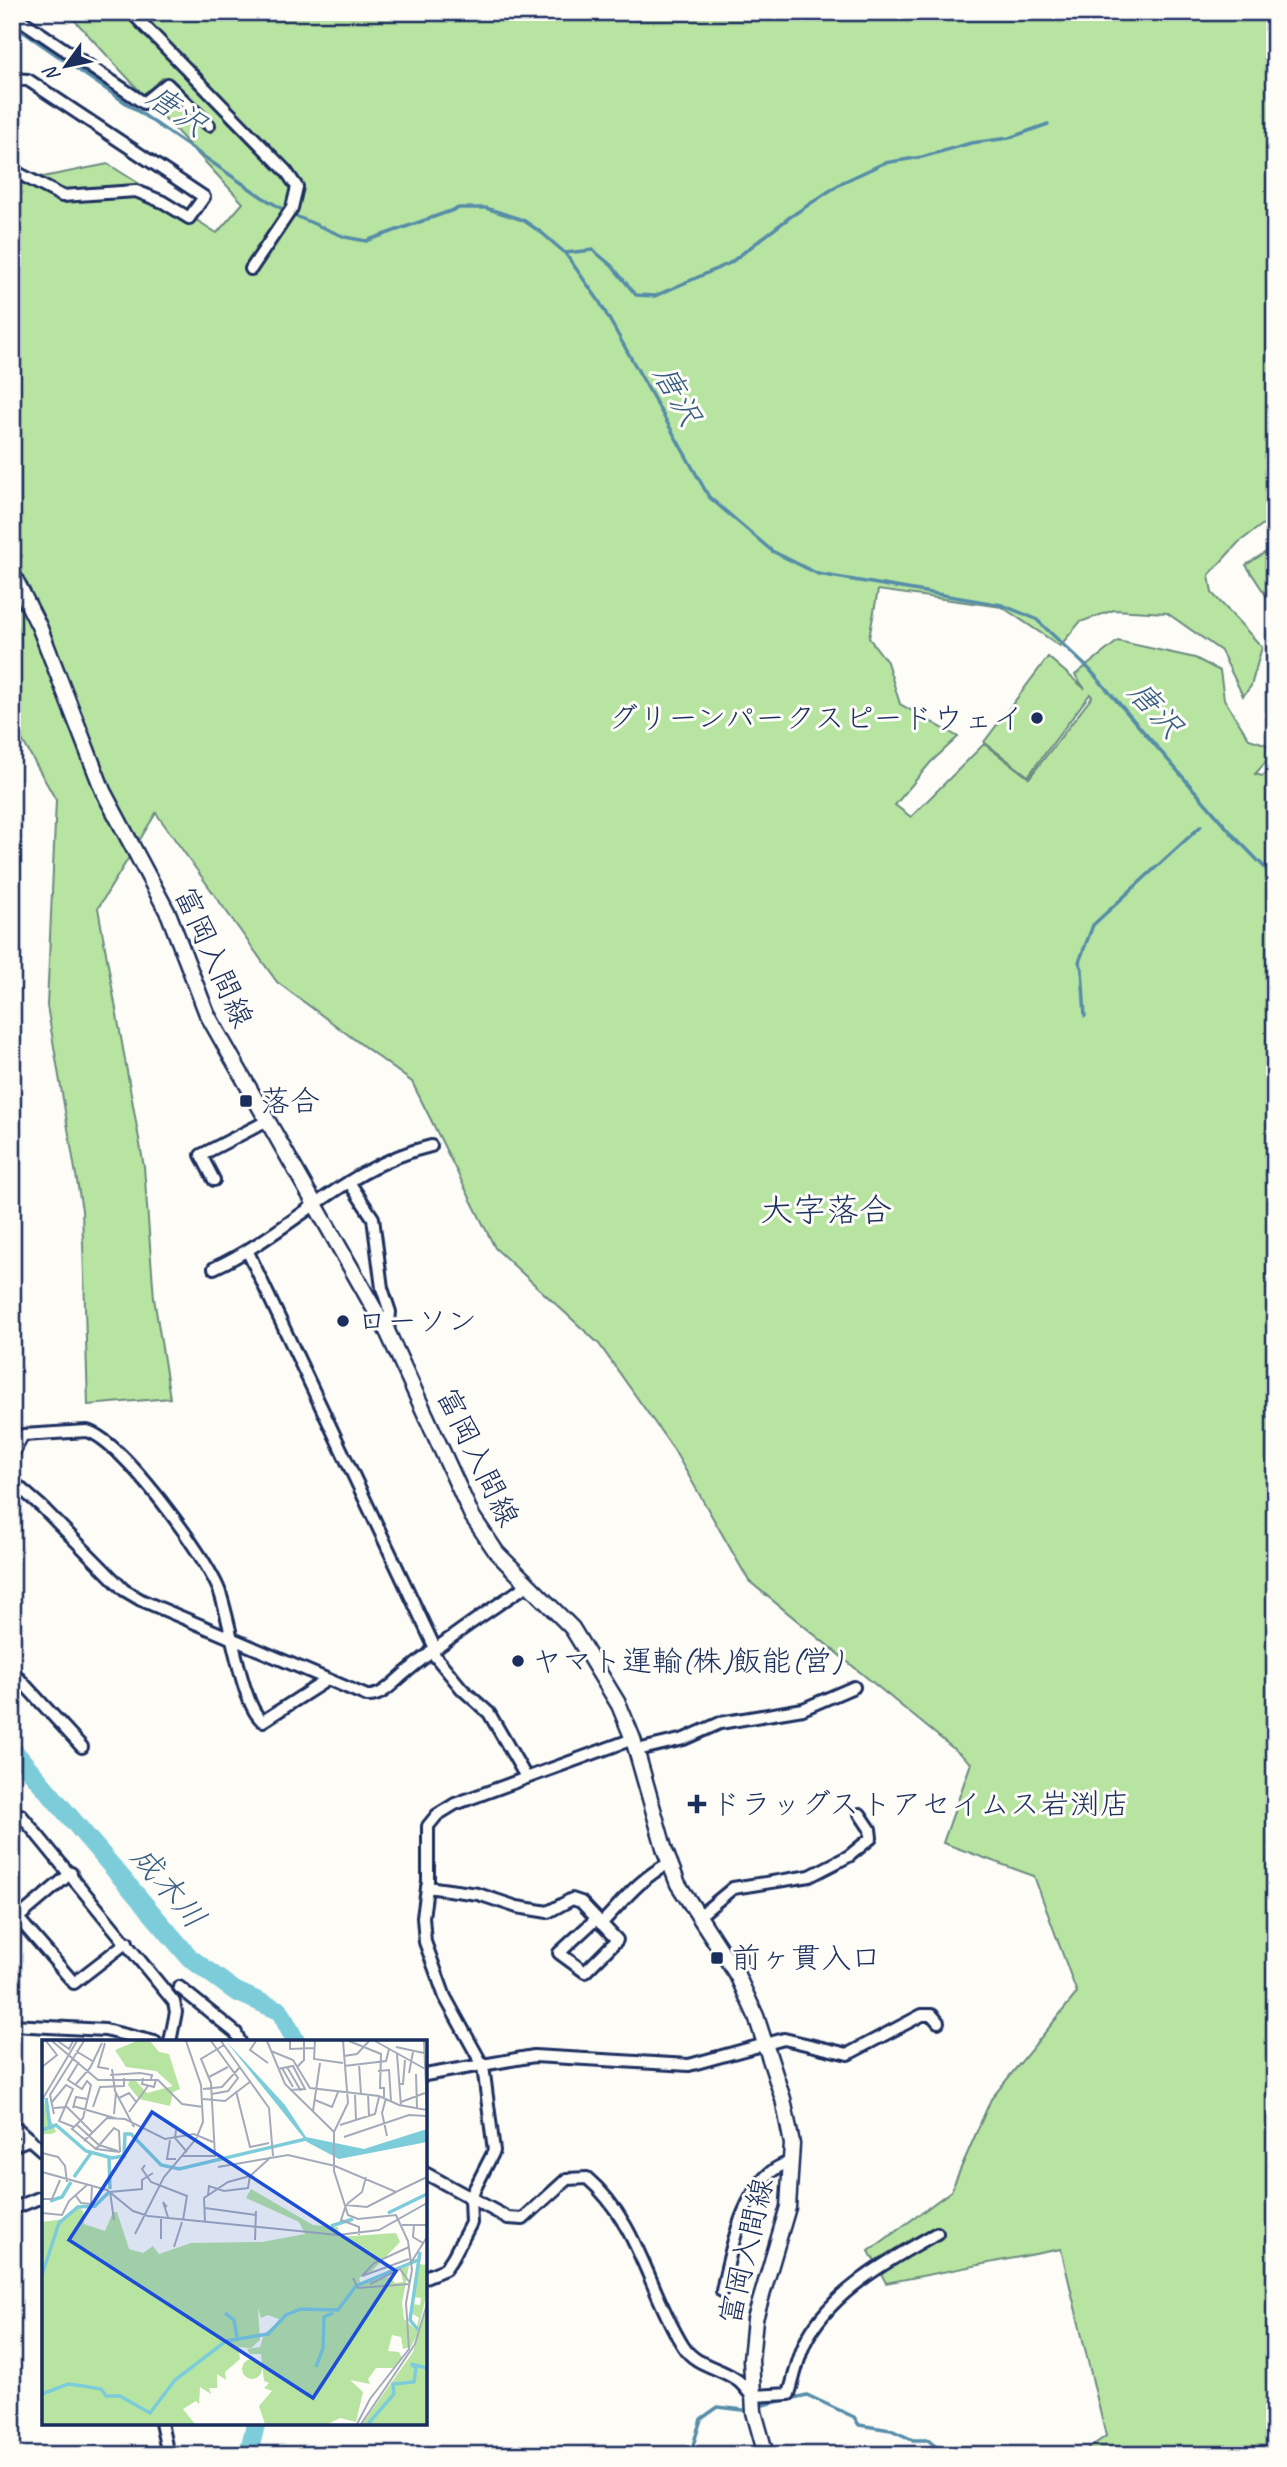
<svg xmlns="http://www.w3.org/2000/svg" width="1287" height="2467" font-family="Caveat,'Klee One',sans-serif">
  <rect width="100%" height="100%" fill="#fdfcf7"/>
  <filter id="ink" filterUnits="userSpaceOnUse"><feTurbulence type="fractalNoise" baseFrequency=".0143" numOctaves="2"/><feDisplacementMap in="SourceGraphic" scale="14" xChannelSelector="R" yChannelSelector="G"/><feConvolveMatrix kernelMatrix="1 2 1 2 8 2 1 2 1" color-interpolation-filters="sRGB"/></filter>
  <g filter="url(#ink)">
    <g fill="#b8e4a1" stroke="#6a8a80" stroke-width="2">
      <polygon points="67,12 1275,12 1275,515 1238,543 1209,575 1212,593 1262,647 1251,686 1243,696 1221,651 1167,613 1114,610 1080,622 1060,646 1002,607 878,590 869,638 887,662 900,704 958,737 930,763 895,805 911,817 984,744 1029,778 1092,697 1090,694 1028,776 984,742 1048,657 1085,689 1075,675 1118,641 1195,658 1220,671 1224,699 1249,739 1265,744 1275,752 1255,774 1262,776 1275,767 1275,2455 1079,2455 1106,2436 1061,2249 886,2283 869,2251 951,2191 991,2099 1077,1993 1034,1876 943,1843 971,1763 749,1581 674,1450 599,1344 495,1248 412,1082 277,982 156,813 98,908 144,1167 154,1298 170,1398 88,1405 82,1210 47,1006 56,800 12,722 12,564 22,556 12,540 12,166 43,177 108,164 217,233 243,203"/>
      <polygon points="1275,546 1275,609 1246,565"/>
    </g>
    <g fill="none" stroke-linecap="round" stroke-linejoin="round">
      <g stroke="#568da8" stroke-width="3.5">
        <polyline points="12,24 262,197 291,214 345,237 366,241 459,208 486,208 523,220 542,233 565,253 599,301 709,497 772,551 818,574 1002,605 1036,619 1090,670 1234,836 1275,878"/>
        <polyline points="565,253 593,250 612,266 636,295 655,296 730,263 790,217 843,182 884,163 922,157 971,143 1009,138 1048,124"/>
        <polyline points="1085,1016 1082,969 1079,962 1093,925 1201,826"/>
        <polyline points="763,2405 807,2395 854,2417 859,2425 891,2430 913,2440 928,2440 946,2455"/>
        <polyline points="690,2455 701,2419 718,2407 743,2410"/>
      </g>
      <g stroke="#7dccda" stroke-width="19">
        <polyline points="12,1749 190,1958 235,1991 280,2011 296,2042"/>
        <polyline points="248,2455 256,2423"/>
      </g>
      <g stroke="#1b2f5e" stroke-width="16">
        <g id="minor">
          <polyline points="131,12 286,171 297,187 292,208 251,269"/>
          <polyline points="12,14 144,103 167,84 209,125"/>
          <polyline points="12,79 28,80 204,197 189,218 163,202 136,191 62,196 12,170"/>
          <polyline points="214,1180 201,1155 267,1121"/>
          <polyline points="349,1182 373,1218 382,1288 390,1312 388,1333"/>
          <polyline points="248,1252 435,1648"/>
          <path d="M214,1268C290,1233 348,1165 431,1146"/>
          <path d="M12,1455L23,1435L87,1431C122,1440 205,1555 219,1590C230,1617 242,1709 263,1721L327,1680"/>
          <path d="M12,1481L41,1506L124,1590L141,1600L367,1696C382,1697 393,1683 404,1674C443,1641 486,1612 529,1584"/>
          <polyline points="431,1651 462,1689 489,1713 526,1777"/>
          <polyline points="12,1671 82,1747"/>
          <polyline points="637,1750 684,1739 720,1723 803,1709 854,1687"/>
          <polyline points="12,1822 21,1815 174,2002 176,2012 170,2042"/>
          <polyline points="427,1887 478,1894 517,1907 548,1912 572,1899 581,1902 617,1940 585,1972 559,1953 596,1919"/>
          <polyline points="698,1917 733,1888 810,1876 849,1856 871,1838 870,1829 860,1814"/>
          <polyline points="18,1918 74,1983 127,1942"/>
          <polyline points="12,1923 71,1873"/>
          <path d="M601,1924C621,1903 642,1876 670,1863"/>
          <polyline points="179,1987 236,2033 240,2042"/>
          <polyline points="12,2025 105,2030 155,2042"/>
          <polyline points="425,2075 534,2056 689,2065 784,2039 848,2054 922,2015 932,2015 938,2022"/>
          <polyline points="12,2124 44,2152"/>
          <polyline points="12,2146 30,2139"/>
          <path d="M425,2173L508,2218L523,2219L567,2179L587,2178C638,2221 649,2292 683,2346C695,2366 720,2367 737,2380C743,2384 747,2391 752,2396L789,2394C795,2376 798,2354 808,2337C835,2289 891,2259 937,2233"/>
          <polyline points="12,2209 44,2196"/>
          <polyline points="425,2277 445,2269 453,2257 471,2223 470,2198 494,2151 483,2066 445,1997 425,1942 423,1917 428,1881 428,1826 437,1815 455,1804 633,1739"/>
          <path d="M722,2291C730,2252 745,2171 792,2162"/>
          <polyline points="161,2423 168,2455"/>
        </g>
      </g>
      <g stroke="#1b2f5e" stroke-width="19">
        <polyline id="major" points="12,573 39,626 103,791 169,915 207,1014 388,1333 472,1516 497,1553 572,1628 619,1705 633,1739 665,1851 678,1884 737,1975 756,2016 783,2099 792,2144 788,2207 755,2319 751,2360 754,2412 766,2455"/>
      </g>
      <use href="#minor" stroke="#fdfcf7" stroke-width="10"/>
      <use href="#major" stroke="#fdfcf7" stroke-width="14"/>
    </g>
  </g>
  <g fill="#1b2f5e" stroke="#fdfcf7" stroke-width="2.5">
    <circle cx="1037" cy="718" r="7"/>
    <rect x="239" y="1094" width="14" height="14" rx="3.5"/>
    <circle cx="343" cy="1321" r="7"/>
    <circle cx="518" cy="1661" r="7"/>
    <path d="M693.5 1793.5h7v7h7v7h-7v7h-7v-7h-7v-7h7z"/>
    <rect x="710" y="1951" width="14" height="14" rx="3.5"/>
  </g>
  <g text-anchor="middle" stroke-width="6" stroke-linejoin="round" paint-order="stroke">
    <g font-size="30" fill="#1b2f5e" stroke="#fdfcf7" text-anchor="start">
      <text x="1023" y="728" text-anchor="end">グリーンパークスピードウェイ</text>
      <text x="260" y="1111">落合</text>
      <text x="357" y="1331">ローソン</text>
      <text x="532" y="1671">ヤマト運輸(株)飯能(営)</text>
      <text x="711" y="1814">ドラッグストアセイムス岩渕店</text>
      <text x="731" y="1968">前ヶ貫入口</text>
    </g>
    <g font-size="30" fill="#1b2f5e" stroke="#fdfcf7">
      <text transform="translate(214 957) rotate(66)" y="10">富岡入間線</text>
      <text transform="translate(478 1457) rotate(64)" y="10">富岡入間線</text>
      <text transform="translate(746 2251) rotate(-77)" y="10">富岡入間線</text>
    </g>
    <g font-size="32" font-style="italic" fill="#385e83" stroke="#fdfcf7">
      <text transform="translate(177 110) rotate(35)" y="11">唐沢</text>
      <text transform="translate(678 395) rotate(61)" y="11">唐沢</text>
      <text transform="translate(1156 709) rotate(48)" y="11">唐沢</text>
      <text transform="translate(169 1887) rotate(50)" y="11">成木川</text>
    </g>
    <g font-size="33" fill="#1b2f5e" stroke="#fdfcf7">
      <text x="826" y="1221">大字落合</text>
    </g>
  </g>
  <g transform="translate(42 2040)">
    <rect width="385" height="385" fill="#fdfcf7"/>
    <path d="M95,1H108L117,12L127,14L138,49L131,52L128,66L97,59L86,45L88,39L93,40L105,53L131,46L114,31L84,27L73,10ZM0,58L14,92L9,94H0ZM209,149L271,185L296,187L297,197L354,193L358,202L330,231L317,238L318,242L348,237L353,243L361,242L358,228L367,226L360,263L362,279L374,290L377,278L368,272L370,264L378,265L379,258L371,257L376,224L385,225V252L375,295L369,307L361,309L359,297L350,295L346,311L357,312L360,318L353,328H334L326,339L328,344L308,340L321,352L314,382L298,378L286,384H223L217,366L230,351L222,348L227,343L222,341L219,314H208L205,309L218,307L222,294L239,280L226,275L219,278L216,268L218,300L209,308L196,307L198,319L183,332L184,340L175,334V348H167L169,354L158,347L157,364L154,361L141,369L153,384H0V182L22,179L35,165L41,171L42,184L63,191L71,172H75L87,209L101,213L111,206L117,214L149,203L220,202L263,194L257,182L204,158ZM385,267V384H320L371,312ZM200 329a10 10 0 1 1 20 0a10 10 0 1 1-20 0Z" fill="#b8e4a1"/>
    <path d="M184,1L243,65L264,97L322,109L385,89V102L297,119L265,102Z" fill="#7dccda"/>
    <path fill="none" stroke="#7dccda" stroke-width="3.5" d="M4,58L8,87M0,90L14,85L44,111L70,118L82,116L83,94H89L119,125L137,129L264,99M67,118L68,149M32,137L49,113M8,161L20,157L29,142M346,173L385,154M289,186L311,179M0,235L17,183L36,167L53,166L67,152M183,273L192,280L195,297M376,290L368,280L378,212M274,327L281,308L282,277L291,273M0,354L26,344L41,346L59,349L64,356H78L108,373L133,340L184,301L226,294L244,275L259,269L296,270L314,246L376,220M326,384L352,354L351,344L372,342L374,328L369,324L385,328"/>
    <path fill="none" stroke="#a3aaba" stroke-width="2" d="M10,1L56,40H116L140,64L161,67M16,1L27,9L31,1M169,1L196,38L186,51L170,54M179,1L227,68L231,116M214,1L208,10L226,23M225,1L243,44L292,92V131L306,175L316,179L354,175L366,201L370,230L364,263L367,309L328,359L315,384M248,1V9L272,8M273,1L272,19L301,23M307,1L339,14L338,48H342V57M333,1L385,30M382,1L385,70M63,3L56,27L67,29M354,7L382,13M34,11L52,22M229,11L251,20L268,48L337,56L357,65L385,70M355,14L359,66M302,16L315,14L327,1M37,22L26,40L40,49L45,41L49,45L41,78L30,89L54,109L78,112M317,24L319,54M302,26L344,21L347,9M0,27L15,15L4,1M245,27L259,51M255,27L262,20V1M240,28L251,47M70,29L73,51L92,87M236,29L251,26L263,49L248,50M336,31L347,30L349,61M367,33L371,12M374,34L375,68M68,35L98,33L110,35L109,39M167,37L186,27M101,38L100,44L112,47L114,40M34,44L48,28L60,3M357,44H361L363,20M161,49L180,47L198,27M194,51L208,107L227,103M326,54L327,76M313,55L314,79M77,58L87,53L95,63M344,58L340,73L345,96M161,59L183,61L209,41M0,60L35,1M273,60L290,67L296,52M10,62L24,45L31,49L17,81L32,87M359,62L383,53M31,66L76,79M51,67L58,47L82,46V38M12,68L25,67L50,92M31,68L34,57L45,59M271,71L278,23M87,72L106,46M12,74L8,55L42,1M72,74L74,53M35,85L57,105L76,111M298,85L333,74L337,57M134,90L133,98L145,112M292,92L306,63L301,1M302,97L367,75L385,76M128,100L125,119H134M42,101L65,78L83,79L123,99L152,94L171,102M54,109L72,88L77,91L78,112M0,113L16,117L23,126L25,142M140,116H173L169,43L159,19L182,5M103,125L100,129L109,142L145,156L141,180M176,127L246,115L293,126L354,152L385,137M0,132L65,150L91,171L106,176L296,195L337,190L385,163M166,155L167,146L182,151L206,148L208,136M34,156L39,163L49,164L50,146M0,159H10L18,140M305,164L320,152L324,137M125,167L121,162L126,177M163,168L214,175M0,173L20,175L27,161L45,145M72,180L68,152L100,149V140L111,133M163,182L162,158L186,142L208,136L229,117M360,185H385M372,185L371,197L381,203M93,194L122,137L154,99L161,82L159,45L144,1M317,195V187L299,180L304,165L325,167L354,152M119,199V177M213,200L214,171M132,207L140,182M370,221L385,197M320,236L332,223L367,207M320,236L367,219M311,238L316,248L368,244M328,244L358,229L368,243M319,384L373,304L385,264"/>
    <path fill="#1d4ed8" fill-opacity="0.15" stroke="#1d4ed8" stroke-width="3.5" d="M110,72L354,231L271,358L27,200Z"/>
    <rect width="385" height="385" fill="none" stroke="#1b2f5e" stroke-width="3.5"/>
  </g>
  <rect width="1287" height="2467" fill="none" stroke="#fdfcf7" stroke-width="42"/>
  <rect x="21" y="21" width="1245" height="2425" fill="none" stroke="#1b2f5e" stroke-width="2.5" filter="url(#ink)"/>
  <g transform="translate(66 66) rotate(237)" stroke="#fdfcf7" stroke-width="5" paint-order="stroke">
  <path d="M0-5L12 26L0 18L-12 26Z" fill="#1b2f5e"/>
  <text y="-10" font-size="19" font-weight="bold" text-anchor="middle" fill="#1b2f5e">N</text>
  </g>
</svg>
